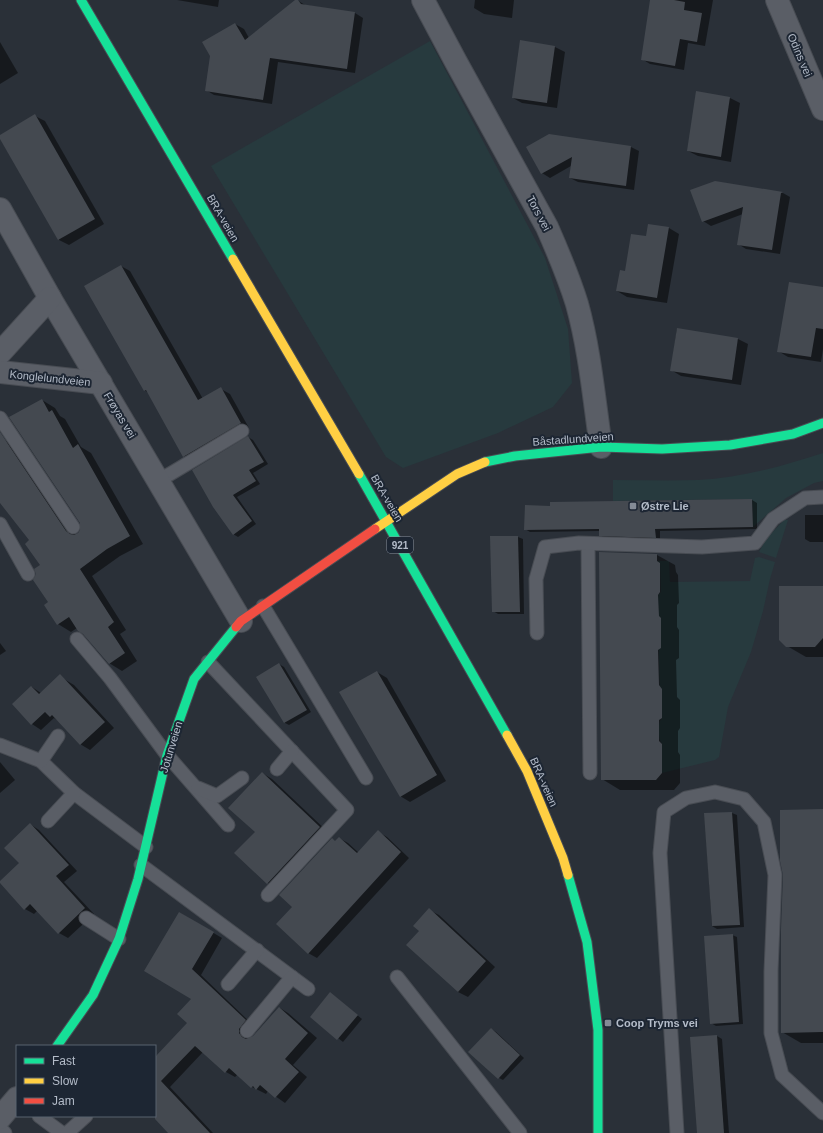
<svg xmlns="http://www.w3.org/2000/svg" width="823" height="1133" font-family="Arial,sans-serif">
  <rect width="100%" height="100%" fill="#2a3038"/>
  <g fill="#273a3e">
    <polygon points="430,41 545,258 568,329 572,383 553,407 498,433 403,468 386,457 211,166"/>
    <path d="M823,453V481L814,483L786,498L753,527L752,499L613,501V480C641,480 670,481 698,480C741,478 783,466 823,453Z"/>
    <polygon points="784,520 788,520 776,558 759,552 766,539"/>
    <path d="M759,557L775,562L770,579L763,611L751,652L728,707L719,757L715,760L662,773V744C658,739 657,723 662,718C658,677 659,636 658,595L661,592L660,563L657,561H669L670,582L750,581L755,558Z"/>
  </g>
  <g fill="#0007">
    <polygon points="177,0 219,0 218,7"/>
    <polygon points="297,0 305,5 355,13 363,18 355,73 278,62 272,104 214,95 206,90 211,56 235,24 244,29 249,38"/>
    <polygon points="475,0 514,0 512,18 484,14 474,8"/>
    <polygon points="651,0 713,0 705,46 688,43 684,70 650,64 642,59"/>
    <polygon points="521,41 555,47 565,52 557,108 522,103 513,98"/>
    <polygon points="0,42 18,73 0,84"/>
    <polygon points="730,98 740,103 731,162 698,156 688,151"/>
    <polygon points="35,116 45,121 104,224 69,245 59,240 0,137 0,136"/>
    <polygon points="549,135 631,147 639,151 634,190 578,182 570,178 571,166 550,178 542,173"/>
    <polygon points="715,182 783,193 790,197 780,254 746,249 738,244 743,214 711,226 703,221"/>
    <polygon points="649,225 669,228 679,234 667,303 627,297 617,291 626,272 647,237"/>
    <polygon points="121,266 130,271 203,399 221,389 230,394 249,428 193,461 184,456 149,393 144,390"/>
    <polygon points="823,288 823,349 821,362 788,357 778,351"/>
    <polygon points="677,329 738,339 748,344 741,385 681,376 671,370"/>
    <polygon points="42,400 55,408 60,416 65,419 81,447 91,453 143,544 120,556 92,576 126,630 120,634 137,661 122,671 109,663 84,633 77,628 71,632 58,624 45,605 49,602 42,565 31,541 0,501 0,443 4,440 17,448 76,535 78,534 82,527"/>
    <polygon points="248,437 253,440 268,464 253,473 260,484 237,497 256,524 238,537 233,534 214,506"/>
    <polygon points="752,500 757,503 757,529 660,531 660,540 604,538 600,535 600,531 530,532 525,529 551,507"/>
    <polygon points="805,515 823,515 823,542 810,542 805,539"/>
    <polygon points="491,537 518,537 523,539 524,614 498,614 493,611"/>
    <polygon points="657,555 675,565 676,572 678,575 679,603 677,605 677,627 679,630 679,658 676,660 677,697 680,700 680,728 678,731 678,752 680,755 680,783 674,790 620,790 602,779"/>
    <polygon points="823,587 823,657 806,657 787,646"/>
    <polygon points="0,643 6,651 0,655"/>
    <polygon points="279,664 284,667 311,712 289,725 285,723 258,678"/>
    <polygon points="377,672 387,678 446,781 410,802 400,796"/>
    <polygon points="64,679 74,685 114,728 90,750 80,744 60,722 54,718 41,730 32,724 32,687 41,693"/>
    <polygon points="0,762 15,780 0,793"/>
    <polygon points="262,773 272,779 329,833 278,889 268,883 236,853 256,832"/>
    <polygon points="823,810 823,1043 801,1043 782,1032"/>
    <polygon points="732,813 737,815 744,927 717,929 712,926 705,814"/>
    <polygon points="30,824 39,830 77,871 64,882 94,914 68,938 59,933 38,910 34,914 25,909"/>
    <polygon points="378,832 387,837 409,858 317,958 308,953 294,907 339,838 348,843 359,853"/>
    <polygon points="429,910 439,915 495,967 468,997 458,992 420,931"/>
    <polygon points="180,913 222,938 201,975 254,1026 248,1035 248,1039 253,1037 280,1008 288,1013 317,1038 293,1065 307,1077 285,1103 268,1091 266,1094 252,1087 238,1074 235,1077 226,1072 203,1052 170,1087 213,1133 169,1133 154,1116 155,1116 155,1054 157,1056 188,1023 192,999"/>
    <polygon points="732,935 737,937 743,1024 716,1026 711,1023"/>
    <polygon points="334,996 362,1019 343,1042 311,1017"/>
    <polygon points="491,1029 496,1032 524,1058 503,1080 499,1078"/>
    <polygon points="717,1036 722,1039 729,1133 698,1133 691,1038"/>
  </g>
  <g fill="#444950">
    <polygon points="295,0 298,0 301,4 355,12 347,69 270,58 263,100 205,91 210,56 202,42 235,23 245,40"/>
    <polygon points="650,0 674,0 685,2 684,10 702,13 697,42 680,39 675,66 641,60"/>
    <polygon points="520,40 555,46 547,103 512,98"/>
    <polygon points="696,91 730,97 721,157 687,151"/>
    <polygon points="35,114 95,219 58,240 0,139 0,135"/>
    <polygon points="549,134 631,146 626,186 569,178 572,157 541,174 526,147"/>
    <polygon points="715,181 783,192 781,193 772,250 737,245 743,207 702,222 690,190"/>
    <polygon points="648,224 669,227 657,298 616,291 620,270 625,271 631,234 646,236"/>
    <polygon points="121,265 198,400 221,387 241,423 183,457 146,390 144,391 84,286"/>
    <polygon points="789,282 823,287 823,329 816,328 811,357 777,352"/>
    <polygon points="677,328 738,338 732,380 670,371"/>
    <polygon points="42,399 49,412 52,410 73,448 78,444 130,536 107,549 80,569 114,622 108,627 125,653 109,664 83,634 78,631 69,617 57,625 44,605 48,602 33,580 36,574 34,569 40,565 25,544 29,540 0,503 0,432 66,531 70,534 74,535 78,533 80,530 80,523 9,417"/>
    <polygon points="248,436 264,462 249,470 256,481 233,495 252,521 233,535 213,507 192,470"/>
    <polygon points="752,499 753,527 655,529 656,538 599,536 599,529 524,530 525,505 550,506 550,502"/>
    <polygon points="490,536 518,536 520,612 492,612"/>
    <polygon points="599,552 657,554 657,561 660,563 660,592 658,595 659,616 661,618 661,648 658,650 659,685 662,689 662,718 659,720 659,741 662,744 662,773 656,780 601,780"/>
    <polygon points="779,586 823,586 823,638 815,647 786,647 779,640"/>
    <polygon points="279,663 307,710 284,723 256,677"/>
    <polygon points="377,671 437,775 400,797 339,692"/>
    <polygon points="60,674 105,722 80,745 52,715 50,717 45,712 31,725 12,704 31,686 39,694"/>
    <polygon points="262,772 320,827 267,884 234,853 255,832 228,808"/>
    <polygon points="823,809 823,1032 781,1033 781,929 783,875 780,861 780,810"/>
    <polygon points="732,812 740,925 712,926 704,813"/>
    <polygon points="30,823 69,865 56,876 85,908 58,934 30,904 24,910 0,883 0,881 19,863 4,848"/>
    <polygon points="378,830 401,852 308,954 276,924 292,907 279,895 332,838 335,841 339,837 357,853"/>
    <polygon points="429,908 486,961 458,992 406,945 419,931 413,926"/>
    <polygon points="179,912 214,932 192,969 246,1020 239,1029 239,1033 242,1037 246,1039 253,1036 279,1007 308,1033 285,1059 299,1072 275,1098 260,1085 256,1090 253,1086 251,1088 229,1068 225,1073 195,1046 161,1081 210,1133 168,1133 155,1119 155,1057 187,1023 177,1014 191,999 144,971"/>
    <polygon points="733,934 739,1022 710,1024 704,936"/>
    <polygon points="330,992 358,1015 337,1040 310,1017"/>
    <polygon points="491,1028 520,1055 498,1079 468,1052"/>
    <polygon points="717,1035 724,1133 697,1133 690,1037"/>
  </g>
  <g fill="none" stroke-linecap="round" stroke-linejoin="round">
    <g stroke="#484c53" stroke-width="15">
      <g id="lane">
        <polyline points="0,418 73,527"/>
        <polyline points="158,480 170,474 242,431"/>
        <polyline points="0,524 28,574"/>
        <polyline points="588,544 590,773"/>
        <polyline points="263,606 366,778"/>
        <polyline points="537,633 536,579 545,547 579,543 702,547 755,543 773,519 805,498 823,497"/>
        <polyline points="77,639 110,678 167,755 228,825"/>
        <polyline points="208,662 347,810 268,895"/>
        <polyline points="0,745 41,761 74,793 146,847"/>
        <polyline points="41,761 58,736"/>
        <polyline points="277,769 292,751"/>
        <polyline points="198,788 217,796 242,778"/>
        <polyline points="48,821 74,793"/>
        <polyline points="141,865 308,989"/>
        <polyline points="86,918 119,939"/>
        <polyline points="397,977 520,1133"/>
        <polyline points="228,984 257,950"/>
        <polyline points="247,1031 292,977"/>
        <polyline points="39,1116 62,1133"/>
        <polyline points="0,1128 5,1133"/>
        <polyline points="67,1133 86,1116"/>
        <polyline points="677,1133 660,853 664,812 686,798 715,792 744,799 764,822 775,875 771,971 771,1033 782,1075 823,1113"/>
      </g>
    </g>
    <g stroke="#484c53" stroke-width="24">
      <g id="street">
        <path d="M423,0L456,62L547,227C558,252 569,278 577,304C590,351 594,399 601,447"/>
        <polyline points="777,0 823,109"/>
        <polyline points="0,209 50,298 241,621"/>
        <polyline points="0,353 50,298"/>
        <polyline points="0,372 101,383"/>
        <polyline points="0,1118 17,1098"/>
      </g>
    </g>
    <g stroke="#484c53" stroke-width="11">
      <g id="fast">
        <polyline points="81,0 233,259"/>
        <polyline points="485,462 515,456 601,447 662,449 730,445 793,434 823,423"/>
        <polyline points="359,474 507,735"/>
        <polyline points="568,875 587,942 598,1030 598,1133"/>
        <polyline points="57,1046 93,995 119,939 138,879 167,755 194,679 236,627"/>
      </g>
    </g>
    <g stroke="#484c53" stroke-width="11">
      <g id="slow">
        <polyline points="233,259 359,474"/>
        <polyline points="375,529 457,474 485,462"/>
        <polyline points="507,735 527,771 563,858 568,875"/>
      </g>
    </g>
    <g stroke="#484c53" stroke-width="11">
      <polyline id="jam" points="236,627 241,621 375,529"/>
    </g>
    <use href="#lane" stroke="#5a5e66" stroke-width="13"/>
    <use href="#street" stroke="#5a5e66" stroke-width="22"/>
    <use href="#fast" stroke="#16e098" stroke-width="9"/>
    <use href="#slow" stroke="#ffcf43" stroke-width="9"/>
    <use href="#jam" stroke="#f24e42" stroke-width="9"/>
  </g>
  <g fill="#848b96" stroke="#1d2633" stroke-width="1.5">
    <rect x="629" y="502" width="8" height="8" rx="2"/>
    <rect x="604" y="1019" width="8" height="8" rx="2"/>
  </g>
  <g text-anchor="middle" stroke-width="4" stroke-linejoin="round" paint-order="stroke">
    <rect fill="#1d2633" stroke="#878f9c" stroke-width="1" x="387" y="537" width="26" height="16" rx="3"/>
    <g font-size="10" font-weight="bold" fill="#b4bcc9">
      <text x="400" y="549">921</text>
    </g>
    <g font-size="11" fill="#b4bcc9" stroke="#1d2633">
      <text transform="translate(800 55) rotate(67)" y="4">Odins vei</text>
      <text transform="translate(539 213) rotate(62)" y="4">Tors vei</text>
      <text transform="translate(223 218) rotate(60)" y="4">BRA-veien</text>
      <text transform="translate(50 378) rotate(6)" y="4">Konglelundveien</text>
      <text transform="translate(120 415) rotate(59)" y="4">Frøyas vei</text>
      <text transform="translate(573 439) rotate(-4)" y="4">Båstadlundveien</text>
      <text transform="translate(387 498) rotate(60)" y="4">BRA-veien</text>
      <text transform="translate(171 747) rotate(-73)" y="4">Jotunveien</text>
      <text transform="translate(544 782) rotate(66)" y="4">BRA-veien</text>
    </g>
    <g font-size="11" font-weight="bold" fill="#b4bcc9" stroke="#1d2633" text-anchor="start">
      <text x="641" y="510">Østre Lie</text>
      <text x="616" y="1027">Coop Tryms vei</text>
    </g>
  </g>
  <rect x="16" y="1045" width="140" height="72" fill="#1d2633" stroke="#59626f"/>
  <rect x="24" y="1058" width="20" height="6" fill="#16e098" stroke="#59626f"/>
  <text x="52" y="1065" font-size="12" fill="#b4bcc9">Fast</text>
  <rect x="24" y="1078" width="20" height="6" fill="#ffcf43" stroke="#59626f"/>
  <text x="52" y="1085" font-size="12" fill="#b4bcc9">Slow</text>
  <rect x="24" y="1098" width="20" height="6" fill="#f24e42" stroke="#59626f"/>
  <text x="52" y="1105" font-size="12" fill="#b4bcc9">Jam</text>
</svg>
